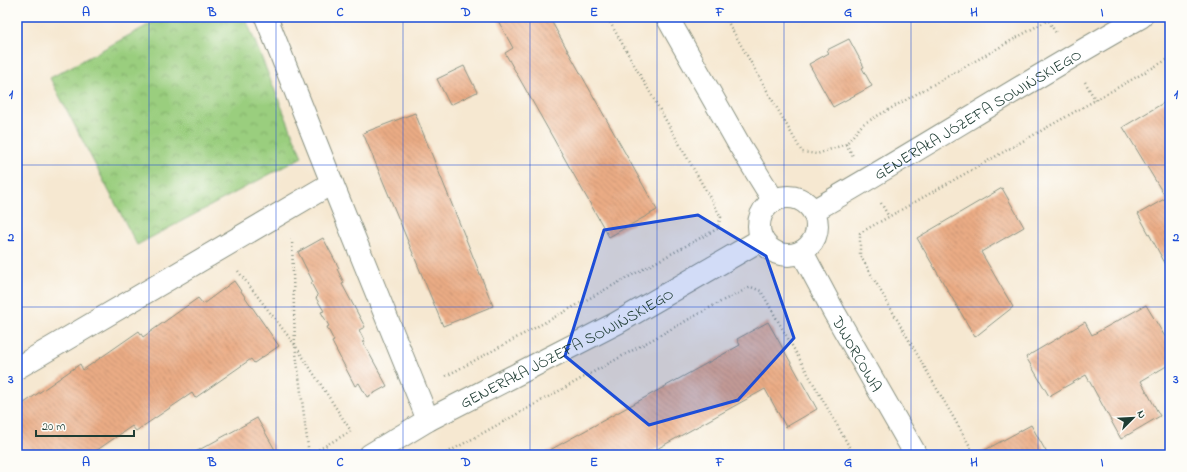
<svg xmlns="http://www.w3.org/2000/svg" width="1187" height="472" font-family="'Indie Flower',sans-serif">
  <defs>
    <pattern id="park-crowns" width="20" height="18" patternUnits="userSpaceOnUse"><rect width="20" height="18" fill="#9ace7e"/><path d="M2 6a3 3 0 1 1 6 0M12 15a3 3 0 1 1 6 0" fill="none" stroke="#7da868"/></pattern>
    <pattern id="building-back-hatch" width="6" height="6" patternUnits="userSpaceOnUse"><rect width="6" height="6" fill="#ebac85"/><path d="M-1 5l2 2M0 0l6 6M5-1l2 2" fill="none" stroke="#be8d6e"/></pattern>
  </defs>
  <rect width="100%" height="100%" fill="#fdfcf7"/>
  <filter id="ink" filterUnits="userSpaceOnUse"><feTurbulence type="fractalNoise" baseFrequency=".025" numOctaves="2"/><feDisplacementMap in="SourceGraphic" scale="8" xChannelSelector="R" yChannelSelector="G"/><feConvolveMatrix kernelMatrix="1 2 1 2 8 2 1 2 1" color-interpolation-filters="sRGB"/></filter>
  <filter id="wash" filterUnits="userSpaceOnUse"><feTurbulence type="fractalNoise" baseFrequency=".012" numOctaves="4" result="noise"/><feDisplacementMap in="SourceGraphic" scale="16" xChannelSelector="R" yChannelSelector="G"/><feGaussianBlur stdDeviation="0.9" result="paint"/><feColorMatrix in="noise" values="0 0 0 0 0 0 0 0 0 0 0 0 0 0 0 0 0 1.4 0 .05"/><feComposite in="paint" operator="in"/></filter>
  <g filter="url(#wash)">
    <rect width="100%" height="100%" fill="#f6e8d1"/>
    <polygon fill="url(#park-crowns)" stroke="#5c8659" points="163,17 245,17 302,157 137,245 50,78"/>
    <g id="blocks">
      <g fill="url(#building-back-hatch)">
        <polygon points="496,17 549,17 657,210 609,237 505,53 513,48"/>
        <polygon points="849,39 864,67 862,68 872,86 833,107 809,64 829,53 827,50"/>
        <polygon points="464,66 477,92 450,105 437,79"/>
        <polygon points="1170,99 1170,272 1138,214 1166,198 1123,127"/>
        <polygon points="415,113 493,306 443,326 363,133"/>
        <polygon points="1002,188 1024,227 981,252 1013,307 975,337 917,238"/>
        <polygon points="323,238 339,268 337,269 344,283 342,284 365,327 359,330 365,342 363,342 387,386 367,397 359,383 355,386 332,342 334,341 327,327 329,326 321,312 324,311 316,298 318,296 311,283 313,282 298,252"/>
        <polygon points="234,281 279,346 254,363 251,359 195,398 192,393 136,431 132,426 90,455 17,455 17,408 80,364 83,370 139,331 143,337 198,298 203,304"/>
        <polygon points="1146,305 1170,345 1170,364 1141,381 1160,416 1121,439 1086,375 1049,396 1026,357 1085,322 1092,335"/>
        <polygon points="768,322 817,409 786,427 765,389 646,455 541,455 740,345 737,339"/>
        <polygon points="257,418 278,455 190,455"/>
        <polygon points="1031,425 1048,455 976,455"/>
      </g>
    </g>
  </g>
  <g filter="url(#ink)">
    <use href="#blocks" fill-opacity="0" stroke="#8a9282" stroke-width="1"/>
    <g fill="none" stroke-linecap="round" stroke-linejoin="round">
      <g stroke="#8a9282" stroke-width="24">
        <g id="minor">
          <polyline points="266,17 332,183 428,420"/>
          <polyline points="667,17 740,146 774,201"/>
          <circle cx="788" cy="226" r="29"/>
          <path id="s1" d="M813,211C923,148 1030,79 1141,17"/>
          <path id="s2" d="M802,252L834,312L916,455"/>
          <polyline points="17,368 332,183"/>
          <path id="s3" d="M370,455L428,420L617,323L762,239"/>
        </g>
      </g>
      <g stroke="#8a9282" stroke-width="2.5" stroke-dasharray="1 3" stroke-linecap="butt">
        <polyline points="725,17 802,152 817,154 846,144 863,124 1048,20"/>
        <polyline points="1054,17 1048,20 1056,33"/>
        <polyline points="1085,82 1096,101"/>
        <polyline points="846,144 853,156"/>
        <polyline points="881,203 889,217"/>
        <polyline points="292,239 295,345 309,455 353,430"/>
        <polyline points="238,271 295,345 351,431"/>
        <polyline points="446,376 717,229 721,217 607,17"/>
        <polyline points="443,455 722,301 751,287 761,291 854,455"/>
        <polyline points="975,455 860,255 860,233 1170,58"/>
      </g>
      <use href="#minor" stroke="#fff" stroke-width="22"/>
    </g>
  </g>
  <path fill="#1d4ed8" fill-opacity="0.2" stroke="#1d4ed8" stroke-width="3" stroke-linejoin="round" d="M698,215L766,256L794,338L738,400L649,425L565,356L604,230Z"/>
  <path fill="none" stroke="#1d4ed8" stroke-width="1" stroke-opacity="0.55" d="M149,17V455M276,17V455M403,17V455M530,17V455M657,17V455M784,17V455M911,17V455M1038,17V455M17,165H1170M17,307H1170"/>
  <g text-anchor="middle" stroke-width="3.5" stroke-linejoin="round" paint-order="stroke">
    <g font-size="16" fill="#1f3d34" stroke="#fdfcf7">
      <text dy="6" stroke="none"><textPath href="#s1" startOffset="191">GENERAŁA JÓZEFA SOWIŃSKIEGO</textPath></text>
      <text dy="6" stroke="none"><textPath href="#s3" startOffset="224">GENERAŁA JÓZEFA SOWIŃSKIEGO</textPath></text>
      <text dy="6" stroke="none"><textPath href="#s2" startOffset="116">DWORCOWA</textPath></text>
    </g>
  </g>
  <rect width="1187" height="472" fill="none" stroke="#fdfcf7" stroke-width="44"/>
  <g transform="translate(1133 418) rotate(66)" stroke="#fdfcf7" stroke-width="3" paint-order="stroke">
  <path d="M0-3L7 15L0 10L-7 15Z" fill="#1f3d34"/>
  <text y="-6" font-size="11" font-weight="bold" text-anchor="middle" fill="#1f3d34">N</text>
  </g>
  <path d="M36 430v6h98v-6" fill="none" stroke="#1f3d34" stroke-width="2"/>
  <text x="42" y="430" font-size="12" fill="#1f3d34" stroke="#fdfcf7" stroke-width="3" paint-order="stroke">20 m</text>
  <rect x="22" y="22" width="1143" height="428" fill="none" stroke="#1d4ed8" stroke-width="1.5"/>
  <g font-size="13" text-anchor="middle" font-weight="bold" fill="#1d4ed8">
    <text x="86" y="16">A</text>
    <text x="212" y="16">B</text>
    <text x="340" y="16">C</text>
    <text x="466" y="16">D</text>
    <text x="594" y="16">E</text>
    <text x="720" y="16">F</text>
    <text x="848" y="16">G</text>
    <text x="974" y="16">H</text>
    <text x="1102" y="16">I</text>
    <text x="11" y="98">1</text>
    <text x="1176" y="98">1</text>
    <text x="11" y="241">2</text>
    <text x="1176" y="241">2</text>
    <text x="11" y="383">3</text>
    <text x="1176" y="383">3</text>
    <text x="86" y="466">A</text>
    <text x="212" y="466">B</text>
    <text x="340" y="466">C</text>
    <text x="466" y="466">D</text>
    <text x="594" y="466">E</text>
    <text x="720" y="466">F</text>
    <text x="848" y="466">G</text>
    <text x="974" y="466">H</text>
    <text x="1102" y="466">I</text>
  </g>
</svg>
